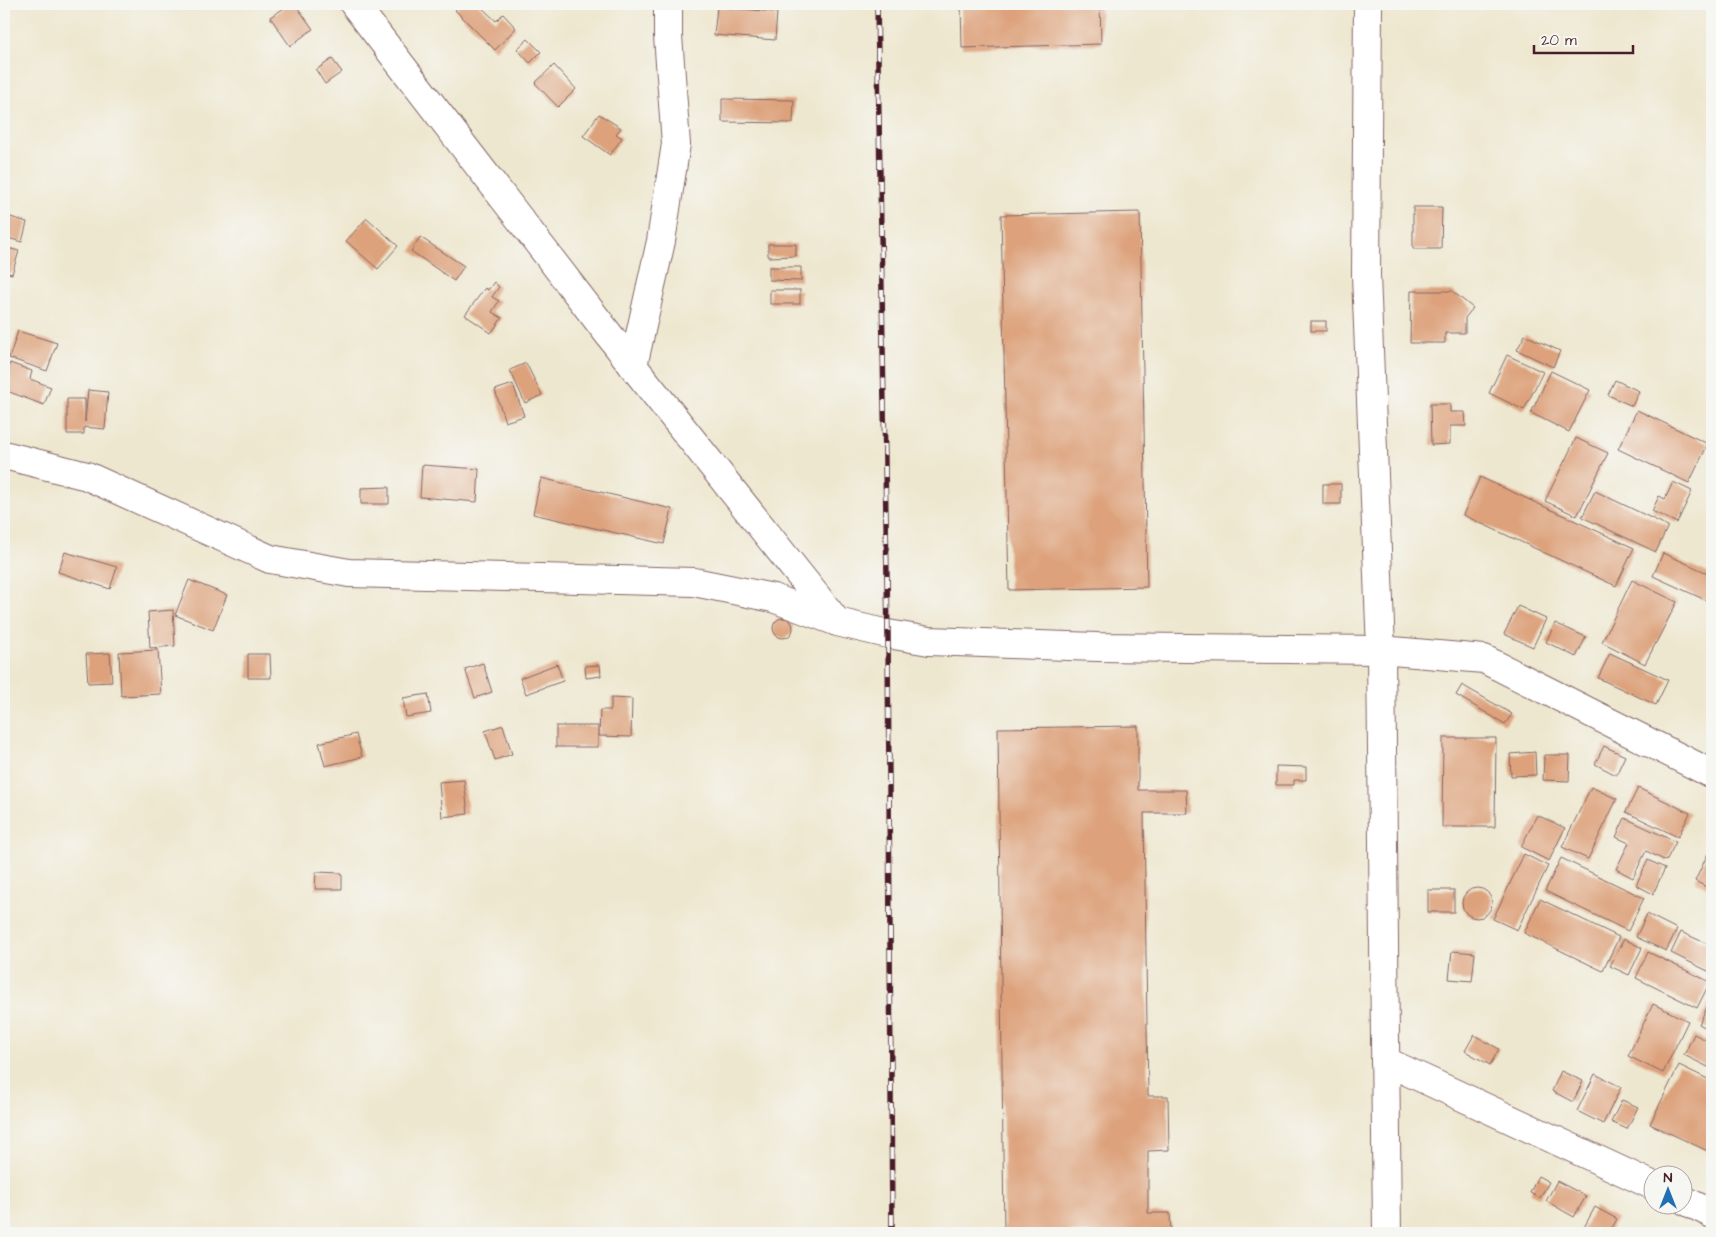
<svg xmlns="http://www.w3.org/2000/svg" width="1716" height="1237" font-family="'Architects Daughter',sans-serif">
  <rect width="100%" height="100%" fill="#f6f6f2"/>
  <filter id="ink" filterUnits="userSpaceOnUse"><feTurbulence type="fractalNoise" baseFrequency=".02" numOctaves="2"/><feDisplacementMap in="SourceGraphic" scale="10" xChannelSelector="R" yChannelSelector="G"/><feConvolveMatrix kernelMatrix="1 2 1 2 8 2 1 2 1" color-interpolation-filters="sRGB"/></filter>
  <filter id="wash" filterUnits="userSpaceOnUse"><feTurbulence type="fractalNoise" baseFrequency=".0096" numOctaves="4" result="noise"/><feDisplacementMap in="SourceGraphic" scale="20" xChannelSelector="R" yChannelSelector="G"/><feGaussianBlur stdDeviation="1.12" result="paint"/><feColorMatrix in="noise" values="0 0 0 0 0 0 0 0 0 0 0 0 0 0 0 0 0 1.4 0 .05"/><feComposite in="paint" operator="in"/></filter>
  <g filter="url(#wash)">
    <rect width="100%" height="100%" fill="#eee7cf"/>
    <g id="blocks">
      <g fill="#dda27c">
        <polygon points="291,4 295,4 313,29 290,46 270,17"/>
        <polygon points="461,4 478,4 496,21 503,14 516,28 495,50 455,10"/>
        <polygon points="961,4 1100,4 1101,44 962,48"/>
        <polygon points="717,7 777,12 775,40 714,35"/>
        <polygon points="528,39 541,52 530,63 517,49"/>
        <polygon points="332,59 342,72 325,84 316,70"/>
        <polygon points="554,65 576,89 558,107 535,83"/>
        <polygon points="722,99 794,100 793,123 722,122"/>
        <polygon points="599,114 621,128 616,134 622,138 610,155 583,136"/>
        <polygon points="1413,207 1442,207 1441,249 1413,249"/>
        <polygon points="1140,212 1147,587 1009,590 1001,215"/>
        <polygon points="4,215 27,222 22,242 4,237"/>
        <polygon points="367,218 398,246 378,269 346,241"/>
        <polygon points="420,237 464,266 454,281 411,251"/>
        <polygon points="768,244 796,244 796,256 768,257"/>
        <polygon points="4,247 19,251 12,274 4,272"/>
        <polygon points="769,267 801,267 801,281 769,280"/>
        <polygon points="494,282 499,287 492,297 499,301 492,312 502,318 491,333 465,315 485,288 488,290"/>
        <rect x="770" y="290" width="30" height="14"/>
        <polygon points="1411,291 1452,291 1473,308 1465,318 1465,333 1445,333 1445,343 1410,343"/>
        <rect x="1311" y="321" width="15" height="10"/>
        <polygon points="18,331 57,343 47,371 9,358"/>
        <polygon points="1525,335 1560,351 1553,367 1517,350"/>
        <polygon points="1507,355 1543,372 1524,410 1489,393"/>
        <polygon points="10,363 32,371 30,379 51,387 44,405 4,390 4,380"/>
        <polygon points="526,363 542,395 525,403 510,370"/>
        <polygon points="1551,371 1590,390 1569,432 1531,413"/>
        <polygon points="1615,380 1639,391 1632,406 1608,395"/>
        <polygon points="513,384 524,416 505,422 495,390"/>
        <polygon points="88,390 108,392 105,429 84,427 84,434 67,434 67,399 85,399 85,422"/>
        <polygon points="1430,404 1450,404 1450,412 1465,412 1466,426 1450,426 1450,444 1431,445"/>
        <polygon points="1637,410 1708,444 1689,483 1618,449"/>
        <polygon points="1576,438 1608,453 1577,516 1545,501"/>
        <polygon points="422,465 479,469 477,502 420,497"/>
        <polygon points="1480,477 1634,548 1616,586 1463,515"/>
        <polygon points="541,478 672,509 664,544 533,514"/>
        <polygon points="1673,482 1692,491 1677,523 1652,511 1659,496 1665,499"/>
        <rect x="1323" y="484" width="18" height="20"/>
        <polygon points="389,487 389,504 361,504 361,488"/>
        <polygon points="1595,491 1668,526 1656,552 1582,517"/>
        <polygon points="65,552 117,567 110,589 58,572"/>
        <polygon points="1663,553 1712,575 1712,603 1653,576"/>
        <polygon points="189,580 227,595 213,630 175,615"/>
        <polygon points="1632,580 1677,602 1645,664 1602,642"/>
        <polygon points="1518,606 1546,619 1533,647 1504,634"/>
        <polygon points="173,610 175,646 150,648 148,612"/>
        <circle cx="783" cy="628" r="10"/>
        <polygon points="1555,623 1586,637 1576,657 1546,642"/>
        <polygon points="158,650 161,694 121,696 119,652"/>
        <polygon points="110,653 112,682 88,683 86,654"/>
        <polygon points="1610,653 1668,680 1656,705 1598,678"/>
        <polygon points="248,654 270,654 271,678 248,678"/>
        <polygon points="483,663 492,692 475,698 465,669"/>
        <polygon points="557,664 563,681 526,694 520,678"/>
        <polygon points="600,665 601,676 586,678 585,666"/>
        <polygon points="1462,685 1512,714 1505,724 1456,695"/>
        <polygon points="428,694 431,713 406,717 403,698"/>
        <polygon points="611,698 632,699 631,737 599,736 600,710 611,710"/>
        <polygon points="503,725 512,754 495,760 485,731"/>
        <rect x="556" y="726" width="42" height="21"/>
        <polygon points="1138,726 1138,790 1186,790 1187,813 1144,813 1148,1096 1168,1096 1169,1150 1148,1151 1148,1213 1170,1213 1171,1233 1004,1233 998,728"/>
        <polygon points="356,734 362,757 325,766 319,743"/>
        <polygon points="1443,738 1496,738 1495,827 1442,827"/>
        <polygon points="1604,746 1625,756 1616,775 1595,764"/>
        <polygon points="1535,752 1536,775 1511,776 1510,754"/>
        <polygon points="1544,755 1570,755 1569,781 1543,780"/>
        <polygon points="1276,766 1306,767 1306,780 1294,780 1294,785 1276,785"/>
        <polygon points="464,780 468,814 442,817 439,782"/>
        <polygon points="1591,787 1617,799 1588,859 1562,847"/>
        <polygon points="1638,788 1690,813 1678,837 1626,812"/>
        <polygon points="1537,815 1565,828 1549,861 1521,847"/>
        <polygon points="1625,818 1676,842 1666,861 1646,851 1633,878 1616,869 1629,843 1616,837"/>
        <polygon points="1712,845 1712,890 1695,881"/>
        <polygon points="1524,854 1548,866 1517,930 1493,919"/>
        <polygon points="1561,858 1644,898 1628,931 1545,891"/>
        <polygon points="1648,860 1665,868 1653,894 1636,885"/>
        <polygon points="316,872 342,873 342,889 315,889"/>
        <circle cx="1477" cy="903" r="15"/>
        <rect x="1428" y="890" width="26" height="22"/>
        <polygon points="1540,899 1619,937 1603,971 1524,933"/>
        <polygon points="1647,914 1677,929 1666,951 1636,937"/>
        <polygon points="1681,932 1712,946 1712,973 1671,953"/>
        <polygon points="1624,939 1642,948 1629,975 1610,966"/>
        <polygon points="1452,951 1475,953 1472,981 1449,979"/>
        <polygon points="1648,952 1710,982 1697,1008 1636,978"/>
        <polygon points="1712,996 1712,1031 1699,1024"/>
        <polygon points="1653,1004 1688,1021 1663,1073 1628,1056"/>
        <polygon points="1694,1034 1712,1043 1712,1069 1684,1055"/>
        <polygon points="1474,1035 1499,1049 1490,1065 1465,1051"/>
        <polygon points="1679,1065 1712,1081 1712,1153 1650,1124"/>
        <polygon points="1561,1071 1583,1081 1573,1102 1552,1091"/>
        <polygon points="1595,1074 1621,1087 1603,1124 1577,1111"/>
        <polygon points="1622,1100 1638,1107 1627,1129 1611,1122"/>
        <polygon points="1712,1172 1712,1183 1708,1181"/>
        <polygon points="1538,1176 1549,1182 1540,1198 1530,1193"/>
        <polygon points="1557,1181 1586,1196 1574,1217 1546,1201"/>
        <polygon points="1595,1207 1617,1219 1609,1233 1581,1233"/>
      </g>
    </g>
  </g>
  <g filter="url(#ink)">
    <use href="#blocks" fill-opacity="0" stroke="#836564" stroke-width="1"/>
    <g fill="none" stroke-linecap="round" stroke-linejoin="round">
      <g stroke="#836564" stroke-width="30">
        <g id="street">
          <polyline points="354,4 633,366 837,622 888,634 929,641 1097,647 1381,650 1484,659 1712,774"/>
          <polyline points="1368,4 1366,275 1381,650 1387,1233"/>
          <polyline points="633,366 661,241 676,144 668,36 668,4"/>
          <polyline points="4,455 87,476 270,559 349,573 694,582 773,598 835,621"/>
          <polyline points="1385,1061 1654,1186"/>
          <polyline points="1684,1200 1712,1214"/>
        </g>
      </g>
      <use href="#street" stroke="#fff" stroke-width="28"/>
      <g stroke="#4a1f2b" stroke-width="5.5">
        <polyline id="rail" points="877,4 888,634 892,1233"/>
      </g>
      <use href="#rail" stroke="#f6f6f2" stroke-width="4" stroke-dasharray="11" stroke-linecap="butt"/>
    </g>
  </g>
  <rect width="1716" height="1237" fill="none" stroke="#f6f6f2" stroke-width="20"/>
  <g transform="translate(1668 1190)"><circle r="24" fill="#f6f6f2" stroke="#b1a0a2"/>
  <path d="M0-4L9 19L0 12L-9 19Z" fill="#1f6fb2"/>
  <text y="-8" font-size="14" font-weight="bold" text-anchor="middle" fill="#4a1f2b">N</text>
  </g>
  <path d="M1534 45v8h99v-8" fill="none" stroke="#4a1f2b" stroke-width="2.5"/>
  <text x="1541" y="45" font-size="15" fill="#4a1f2b" stroke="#f6f6f2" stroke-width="4" paint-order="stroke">20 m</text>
</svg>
